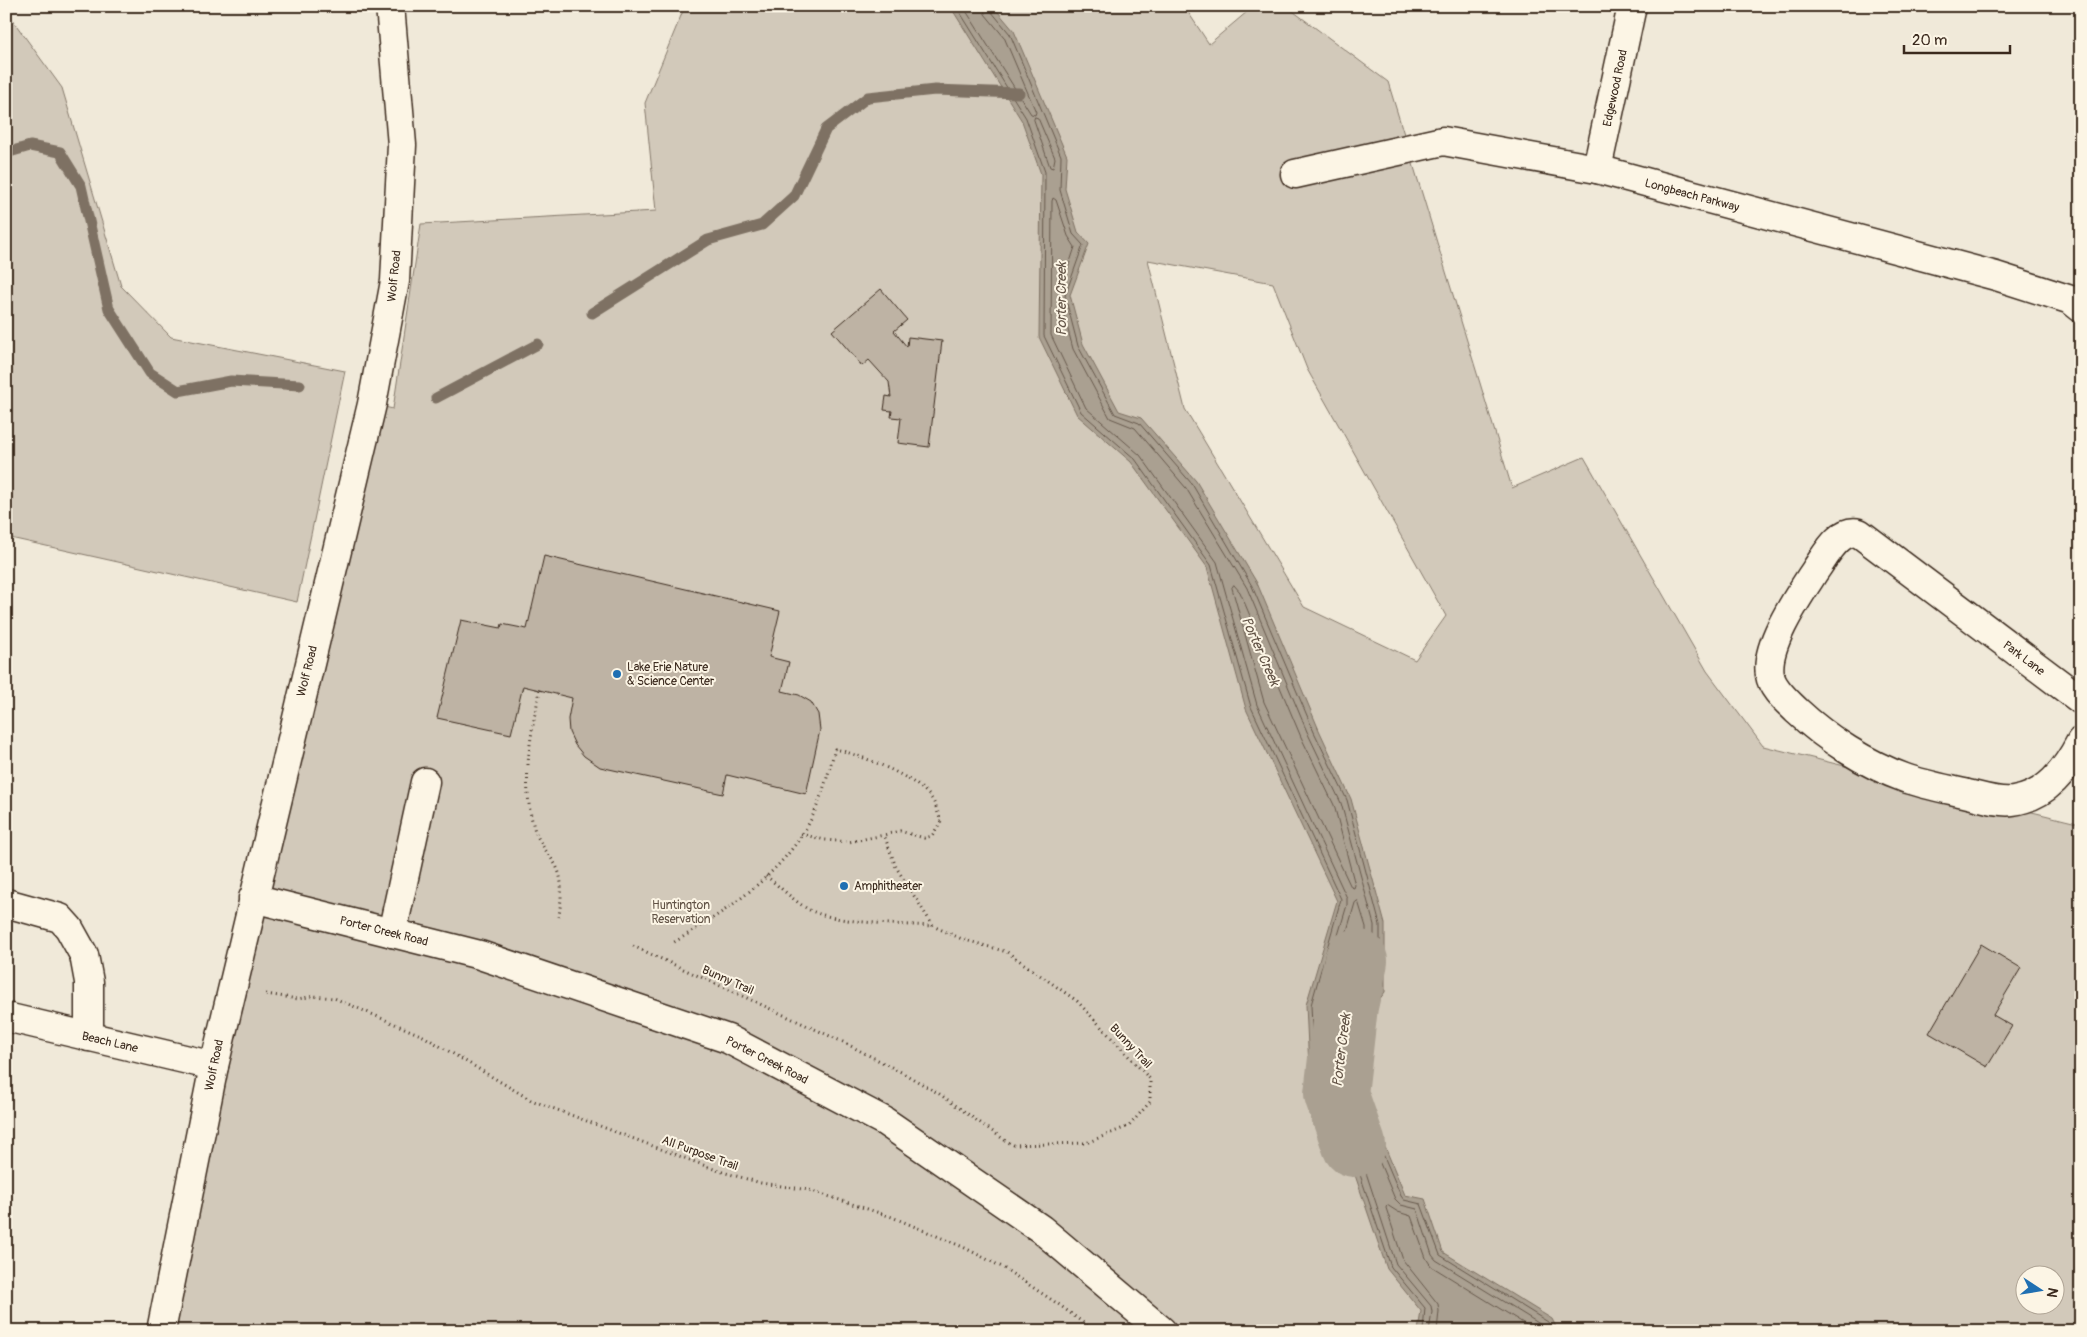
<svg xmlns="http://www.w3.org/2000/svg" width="2087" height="1337" font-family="Pangolin,sans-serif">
  <rect width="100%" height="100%" fill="#f0e9d9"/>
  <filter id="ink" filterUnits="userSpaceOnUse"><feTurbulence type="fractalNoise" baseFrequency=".02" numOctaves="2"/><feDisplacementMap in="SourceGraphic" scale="10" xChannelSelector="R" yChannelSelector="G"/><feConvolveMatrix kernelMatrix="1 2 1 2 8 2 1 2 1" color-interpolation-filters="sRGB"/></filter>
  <g filter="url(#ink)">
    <g fill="#d2c9ba" stroke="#867a6c" fill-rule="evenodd">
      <path d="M685,6H1184L1209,44L1254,6H1286L1388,82L1512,488L1584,457L1707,671L1763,746L2081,824V1331H162L372,404L393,409L421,224L656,211L645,103ZM1148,260L1273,283L1307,369L1446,616L1415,660L1304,607L1185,409ZM2024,1274H2054V1304H2024Z"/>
      <polygon points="6,11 62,88 121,286 171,337 345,371 297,602 6,537"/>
    </g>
    <polygon fill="#aaa091" stroke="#7e7163" points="950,6 993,6 1014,31 1067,156 1065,189 1078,232 1089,244 1070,295 1083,344 1119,411 1141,418 1196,481 1257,583 1319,730 1351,799 1385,924 1385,992 1338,1053 1349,1093 1363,1094 1405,1195 1425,1199 1443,1252 1552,1319 1558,1331 1418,1331 1421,1311 1387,1269 1342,1137 1310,1089 1306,1005 1337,901 1246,709 1207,567 1131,462 1077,415 1039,337 1041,174 1022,121"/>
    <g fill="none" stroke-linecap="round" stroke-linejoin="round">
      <g stroke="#67594c" stroke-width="1">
        <polyline points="956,6 1026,118 1045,172 1044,336 1081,412 1135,459 1211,565 1251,707 1341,899 1311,1005 1315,1087 1347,1136 1391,1267 1425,1308 1423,1331"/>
        <polyline points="963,6 1031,114 1035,115 1036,112 1004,37 985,14 983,6"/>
        <polyline points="989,6 991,11 1010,34 1061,156 1060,190 1073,234 1083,245 1065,296 1078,346 1115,414 1139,423 1192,484 1252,586 1314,732 1347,800 1380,925 1380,990 1333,1052 1345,1095 1348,1098 1360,1100 1401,1196 1404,1200 1421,1204 1440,1255 1548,1322 1553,1331"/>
        <polygon points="1035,117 1038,118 1055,158 1053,168 1050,167 1034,120"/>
        <polygon points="1234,585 1240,592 1301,737 1334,805 1355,885 1354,888 1351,887 1264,702 1232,588"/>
        <polygon points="1358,901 1366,927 1366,985 1330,1032 1328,1033 1326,1031 1325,1007 1355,903"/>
        <polyline points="1429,1331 1432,1312 1431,1306 1396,1264 1353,1133 1321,1085 1317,1006 1347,905 1347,898 1257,705 1217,562 1140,455 1086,408 1051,335 1052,201 1053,198 1056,200 1068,236 1075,247 1059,295 1073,349 1110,418 1135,428 1186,488 1247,588 1308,734 1341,803 1374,925 1374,988 1327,1051 1339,1098 1344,1103 1356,1106 1395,1199 1401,1205 1417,1209 1432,1255 1436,1260 1543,1326 1546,1331"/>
        <polyline points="1437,1331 1439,1311 1438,1304 1403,1260 1386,1208 1387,1205 1398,1212 1411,1216 1426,1258 1431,1266 1536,1331"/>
      </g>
      <g stroke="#7e7163" stroke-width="11">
        <polyline points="6,153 30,146 60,152 81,186 109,309 150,373 178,391 231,381 300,385"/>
        <polyline points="592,313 708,240 762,225 794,196 826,129 868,97 935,90 1019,93"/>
        <polyline points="436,398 538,344"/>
      </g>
      <polyline stroke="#aaa091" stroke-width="64" points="1354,1145 1336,1094 1346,1006 1356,961"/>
    </g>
    <g fill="#beb3a4" stroke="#3b2a1e">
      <polygon points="881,289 907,320 894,331 907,347 908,337 942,341 929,447 898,443 901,418 891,417 892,411 884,410 886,396 891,397 889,382 869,360 862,366 832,331"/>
      <polygon points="544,556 780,611 769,657 789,662 782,691 799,695 811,702 818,714 820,730 806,794 727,775 723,794 600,767 584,756 575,745 569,732 568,719 572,698 523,686 511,734 437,718 461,620 501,628 502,624 527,629"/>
      <polygon points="1981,944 2021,968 1993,1015 2012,1026 1987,1067 1929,1033"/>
    </g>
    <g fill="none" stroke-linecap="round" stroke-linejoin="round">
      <g stroke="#3b2a1e" stroke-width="31">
        <g id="minor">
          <polyline points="1597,169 1632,6"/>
          <polyline points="1295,174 1443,141 1597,169 1996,276 2071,300 2081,308"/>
          <path d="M2081,700L1859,533C1839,528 1826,555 1816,569C1800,594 1764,645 1770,675C1772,689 1787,701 1797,711C1827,739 1866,764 1905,778C1925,785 1947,789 1968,794C1981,797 1999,803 2013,801C2047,796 2066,770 2081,741"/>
          <polyline points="253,898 480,955 728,1039 884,1121 1041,1229 1162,1331"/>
          <polyline points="6,903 60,918 69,928 84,955 89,982 89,1037"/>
          <polyline points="392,933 425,782"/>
          <polyline points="6,1017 214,1066"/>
          <polyline points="161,1331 214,1066 372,404 395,281 402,145 390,6"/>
        </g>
      </g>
      <g stroke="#3b2a1e" stroke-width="3" stroke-dasharray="1 4" stroke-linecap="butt">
        <path d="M540,690C531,733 521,780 533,824C536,838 545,849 553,861C565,877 561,898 559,917"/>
        <polyline points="801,834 825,840 849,842 884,835"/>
        <path d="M766,876C779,886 792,899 806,908C832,924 900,924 932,926"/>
        <path d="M633,946L843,1042L903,1073L938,1093L1006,1141L1014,1145L1086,1143L1129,1126L1150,1102V1079L1077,1001L1007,952L962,939L933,926L896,867L884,835L900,831L924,838L932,836L941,821C938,814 936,805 932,799C917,777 861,755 835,749C828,775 821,801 808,825C779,877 721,915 671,944"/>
        <polyline points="266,994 298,999 314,996 334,998 423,1036 531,1100 719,1171 761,1183 809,1190 892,1217 963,1247 1002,1267 1061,1306 1094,1331"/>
      </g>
      <use href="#minor" stroke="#fcf5e5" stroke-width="28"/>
    </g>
  </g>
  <g fill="#1f6fb2" stroke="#fcf5e5" stroke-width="2">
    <circle cx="617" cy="674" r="5"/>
    <circle cx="844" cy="886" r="5"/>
  </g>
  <g text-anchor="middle" stroke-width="4" stroke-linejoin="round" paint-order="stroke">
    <g font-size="12" fill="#3b2a1e" stroke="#fcf5e5">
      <text transform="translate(1615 88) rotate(-78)" y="4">Edgewood Road</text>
      <text transform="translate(1692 195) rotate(15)" y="4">Longbeach Parkway</text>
      <text transform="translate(394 276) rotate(-84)" y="4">Wolf Road</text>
      <text transform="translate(2024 658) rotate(37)" y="4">Park Lane</text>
      <text transform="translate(307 671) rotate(-76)" y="4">Wolf Road</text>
      <text transform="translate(384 931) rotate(14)" y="4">Porter Creek Road</text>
      <text transform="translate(728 980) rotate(24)" y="4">Bunny Trail</text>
      <text transform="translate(110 1042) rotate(13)" y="4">Beach Lane</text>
      <text transform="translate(1131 1046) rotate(47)" y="4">Bunny Trail</text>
      <text transform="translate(767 1060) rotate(27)" y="4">Porter Creek Road</text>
      <text transform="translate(214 1065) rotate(-78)" y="4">Wolf Road</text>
      <text transform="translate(700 1153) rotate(20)" y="4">All Purpose Trail</text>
    </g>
    <g font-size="12" fill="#3b2a1e" stroke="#fcf5e5" text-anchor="start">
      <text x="627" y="671">Lake Erie Nature<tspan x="627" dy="14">&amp; Science Center</tspan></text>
      <text x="854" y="890">Amphitheater</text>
    </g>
    <g font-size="12" fill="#615245" stroke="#fcf5e5">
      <text x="681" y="909">Huntington<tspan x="681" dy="14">Reservation</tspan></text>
    </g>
    <g font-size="14" font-style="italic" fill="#625346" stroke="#fcf5e5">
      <text transform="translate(1061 299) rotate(-90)" y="5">Porter Creek</text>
      <text transform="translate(1261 651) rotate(66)" y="5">Porter Creek</text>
      <text transform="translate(1341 1050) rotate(-83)" y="5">Porter Creek</text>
    </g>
  </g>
  <rect width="2087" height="1337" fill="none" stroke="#fcf5e5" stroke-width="25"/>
  <rect x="12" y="12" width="2062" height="1312" fill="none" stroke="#3b2a1e" stroke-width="2" filter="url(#ink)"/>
  <g transform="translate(2040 1290) rotate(102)"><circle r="24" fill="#fcf5e5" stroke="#afa495"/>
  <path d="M0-4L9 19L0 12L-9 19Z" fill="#1f6fb2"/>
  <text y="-8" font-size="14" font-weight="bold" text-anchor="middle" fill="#3b2a1e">N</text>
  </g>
  <path d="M1904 45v8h106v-8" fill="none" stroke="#3b2a1e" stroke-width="2.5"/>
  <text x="1912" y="45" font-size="15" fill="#3b2a1e" stroke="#fcf5e5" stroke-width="4" paint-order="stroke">20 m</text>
</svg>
